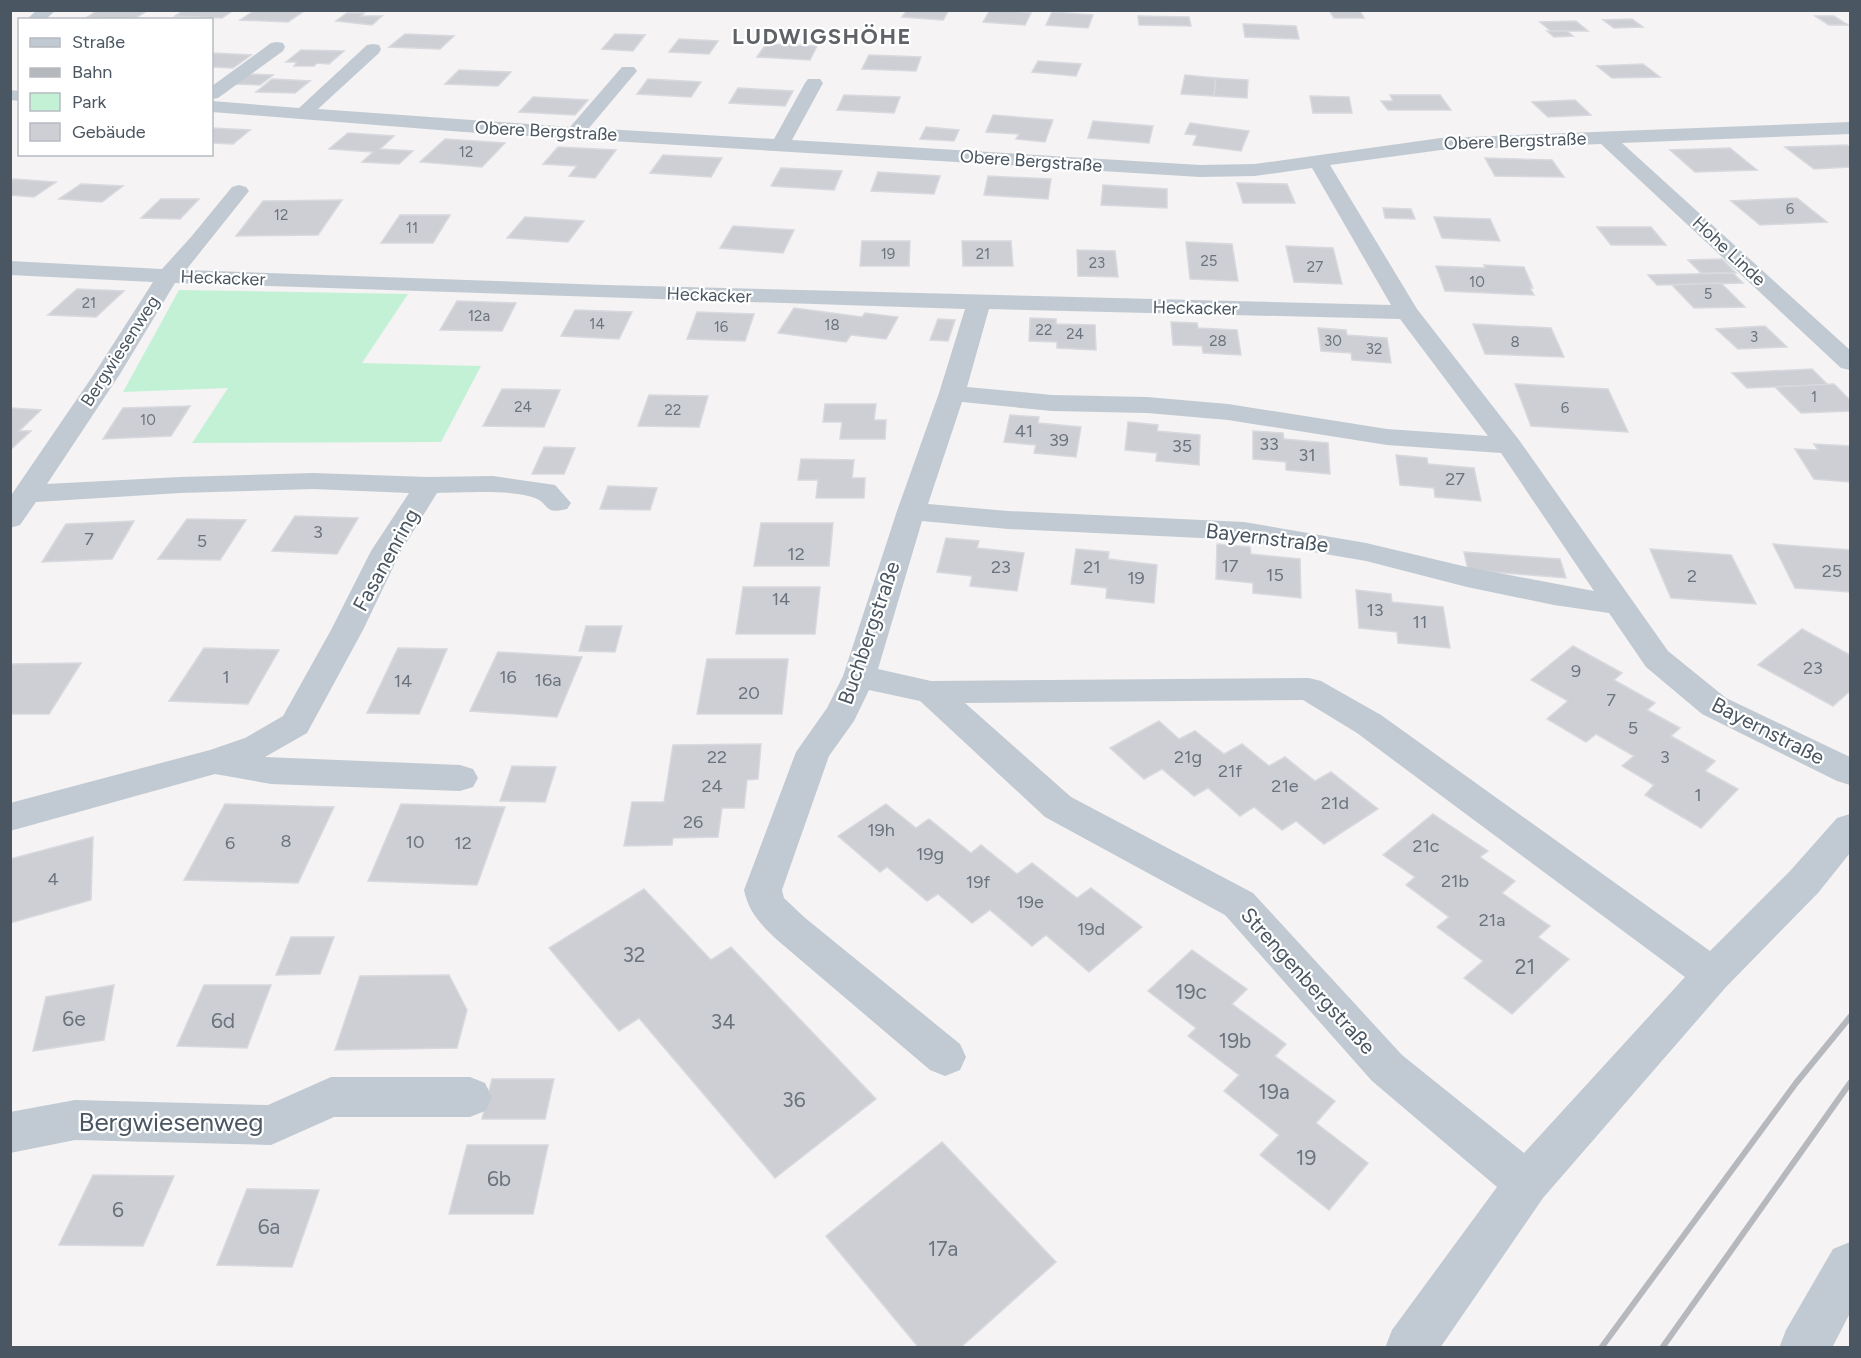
<svg xmlns="http://www.w3.org/2000/svg" width="1861" height="1358" font-family="Figtree,sans-serif">
  <rect width="100%" height="100%" fill="#f5f3f3"/>
  <polygon fill="#c3f1d5" points="179,290 408,294 362,363 481,366 441,442 192,443 228,388 123,392"/>
  <g fill="#cdcfd5" stroke="#d7d9de" stroke-width="1.5">
    <polygon points="98,10 148,10 133,20 86,18"/>
    <polygon points="184,10 234,10 222,18 175,16"/>
    <polygon points="255,10 304,10 304,11 288,22 240,20"/>
    <polygon points="907,10 949,10 943,20 902,17"/>
    <polygon points="990,10 1003,10 1031,13 1025,25 983,22"/>
    <polygon points="1329,10 1359,10 1364,18 1334,18"/>
    <polygon points="1052,12 1093,15 1088,28 1046,25"/>
    <polygon points="347,13 364,13 361,16 382,16 372,25 336,21"/>
    <polygon points="1138,16 1189,17 1191,26 1139,25"/>
    <polygon points="1815,16 1834,16 1848,25 1829,25"/>
    <polygon points="1632,19 1643,27 1614,28 1603,20"/>
    <polygon points="1576,21 1588,31 1551,31 1540,22"/>
    <polygon points="1243,24 1296,26 1299,39 1245,37"/>
    <polygon points="1547,31 1567,31 1573,36 1554,37"/>
    <polygon points="405,34 454,36 440,49 389,47"/>
    <polygon points="615,34 645,35 633,51 602,49"/>
    <polygon points="679,39 718,41 709,54 669,52"/>
    <polygon points="766,44 817,46 810,60 757,57"/>
    <polygon points="301,50 344,51 329,64 317,63 314,66 294,66 297,62 286,62"/>
    <polygon points="212,53 251,55 233,68 212,67"/>
    <polygon points="869,55 921,57 916,71 862,69"/>
    <polygon points="1038,61 1081,64 1076,76 1032,72"/>
    <polygon points="1643,64 1660,77 1612,78 1597,66"/>
    <polygon points="459,70 511,72 498,86 445,84"/>
    <polygon points="249,74 273,75 260,85 235,84"/>
    <polygon points="1185,75 1216,78 1214,96 1181,94"/>
    <polygon points="1216,78 1248,80 1247,98 1214,96"/>
    <polygon points="272,79 310,81 295,93 256,92"/>
    <polygon points="648,79 701,82 691,97 637,94"/>
    <polygon points="738,88 793,91 785,106 729,103"/>
    <polygon points="844,95 900,97 894,113 837,110"/>
    <polygon points="1390,95 1440,95 1451,110 1388,110 1381,101 1393,101"/>
    <polygon points="1310,96 1349,97 1352,113 1313,113"/>
    <polygon points="533,97 588,100 575,115 519,112"/>
    <polygon points="1575,100 1591,115 1548,117 1532,102"/>
    <polygon points="993,115 1053,120 1045,142 1016,139 1019,134 986,132"/>
    <polygon points="1093,121 1153,126 1149,143 1088,138"/>
    <polygon points="1190,123 1249,131 1241,151 1193,145 1197,135 1185,134"/>
    <polygon points="926,127 959,130 954,141 920,139"/>
    <polygon points="212,128 250,130 233,144 212,143"/>
    <polygon points="348,133 394,136 380,149 413,151 399,164 362,162 373,152 329,149"/>
    <polygon points="445,139 505,143 482,167 420,162"/>
    <polygon points="1847,145 1850,147 1850,167 1814,169 1785,147"/>
    <polygon points="558,147 616,150 595,178 569,176 577,166 543,164"/>
    <polygon points="1730,148 1757,170 1695,172 1670,150"/>
    <polygon points="663,155 722,158 711,177 650,173"/>
    <polygon points="1485,158 1552,160 1564,177 1495,176"/>
    <polygon points="781,168 842,171 834,190 771,186"/>
    <polygon points="878,172 940,176 934,194 871,191"/>
    <polygon points="988,176 1051,179 1048,199 984,195"/>
    <polygon points="14,179 56,182 34,197 10,195 10,181"/>
    <polygon points="1237,183 1287,184 1295,203 1243,203"/>
    <polygon points="81,184 123,186 102,202 59,199"/>
    <polygon points="1103,185 1167,189 1167,208 1101,205"/>
    <polygon points="1797,198 1827,222 1760,225 1731,201"/>
    <polygon points="161,199 199,199 180,219 141,218"/>
    <polygon points="342,200 318,235 236,236 263,201"/>
    <polygon points="1383,208 1411,209 1415,219 1385,218"/>
    <polygon points="400,215 450,215 433,243 381,243"/>
    <polygon points="525,217 584,221 568,242 507,238"/>
    <polygon points="1434,217 1490,219 1500,241 1442,238"/>
    <polygon points="733,226 794,230 783,253 720,248"/>
    <polygon points="1597,227 1651,227 1666,245 1611,245"/>
    <polygon points="862,241 910,241 909,266 860,266"/>
    <polygon points="962,241 1011,241 1013,266 963,266"/>
    <polygon points="1186,242 1232,244 1238,281 1190,279"/>
    <polygon points="1286,246 1333,248 1342,284 1294,282"/>
    <polygon points="1077,250 1115,251 1118,277 1078,276"/>
    <polygon points="1722,259 1736,273 1701,273 1688,260"/>
    <polygon points="1484,265 1524,267 1533,288 1530,288 1534,295 1445,291 1436,266 1485,268"/>
    <polygon points="1733,273 1743,283 1657,285 1648,275"/>
    <polygon points="1721,283 1745,307 1694,308 1672,285"/>
    <polygon points="77,289 124,291 96,317 48,315"/>
    <polygon points="457,301 516,303 502,331 440,330"/>
    <polygon points="794,308 862,317 865,313 898,317 886,339 851,335 846,342 778,333"/>
    <polygon points="575,310 632,312 619,339 561,336"/>
    <polygon points="697,312 754,314 745,341 687,339"/>
    <polygon points="1030,318 1056,319 1056,324 1095,325 1096,350 1057,348 1057,342 1029,341"/>
    <polygon points="938,319 955,320 948,341 930,340"/>
    <polygon points="1171,322 1197,323 1198,328 1237,330 1241,355 1203,353 1202,346 1173,345"/>
    <polygon points="1473,324 1551,328 1564,357 1485,354"/>
    <polygon points="1765,326 1787,347 1738,349 1716,329"/>
    <polygon points="1318,328 1346,330 1347,335 1387,338 1391,363 1352,360 1351,353 1321,351"/>
    <polygon points="1812,369 1828,385 1747,388 1732,373"/>
    <polygon points="1515,384 1608,389 1628,432 1531,426"/>
    <polygon points="1834,384 1850,400 1850,411 1801,413 1775,387"/>
    <polygon points="502,389 560,390 544,427 483,426"/>
    <polygon points="649,395 708,396 699,427 638,426"/>
    <polygon points="825,404 876,404 874,420 886,420 885,439 840,439 842,422 823,422"/>
    <polygon points="190,406 171,436 103,439 123,408"/>
    <polygon points="10,408 41,410 19,431 31,431 10,450"/>
    <polygon points="1010,415 1039,417 1038,423 1081,427 1076,457 1034,453 1036,445 1004,442"/>
    <polygon points="1128,422 1158,425 1157,431 1200,435 1199,465 1156,461 1157,453 1125,450"/>
    <polygon points="1253,431 1283,433 1284,439 1328,443 1330,474 1286,470 1286,462 1253,459"/>
    <polygon points="1814,444 1850,446 1850,482 1814,479 1795,449 1818,450"/>
    <polygon points="544,447 575,448 564,474 532,474"/>
    <polygon points="1396,455 1427,458 1428,464 1474,468 1481,501 1435,497 1434,488 1400,485"/>
    <polygon points="801,459 854,460 852,478 865,478 864,498 816,498 818,480 798,480"/>
    <polygon points="608,486 657,488 650,510 600,509"/>
    <polygon points="295,516 358,518 337,554 272,551"/>
    <polygon points="187,519 246,520 220,560 158,559"/>
    <polygon points="134,521 112,559 42,562 66,524"/>
    <polygon points="761,523 833,523 829,566 754,566"/>
    <polygon points="946,538 979,541 977,548 1024,553 1017,591 970,586 972,576 937,572"/>
    <polygon points="1217,544 1250,547 1251,554 1300,559 1301,598 1253,593 1253,583 1216,579"/>
    <polygon points="1773,544 1850,550 1850,592 1795,588"/>
    <polygon points="1076,549 1109,552 1108,559 1157,565 1154,603 1106,598 1107,588 1071,584"/>
    <polygon points="1650,549 1731,555 1756,604 1671,598"/>
    <polygon points="1464,552 1560,559 1566,578 1468,570"/>
    <polygon points="743,587 820,587 815,634 736,634"/>
    <polygon points="1356,590 1391,594 1392,602 1443,607 1450,648 1398,643 1397,632 1359,628"/>
    <polygon points="586,626 622,626 615,652 579,651"/>
    <polygon points="1802,629 1850,655 1850,691 1833,706 1758,665"/>
    <polygon points="1573,646 1622,673 1614,680 1655,703 1647,710 1680,728 1671,736 1715,761 1705,771 1738,789 1701,828 1645,795 1654,785 1622,766 1634,756 1596,734 1586,742 1547,719 1568,701 1531,680"/>
    <polygon points="204,648 279,650 248,704 169,701"/>
    <polygon points="398,648 447,649 419,714 367,713"/>
    <polygon points="498,652 582,657 557,717 470,711"/>
    <polygon points="707,659 788,659 782,714 697,714"/>
    <polygon points="81,663 49,714 10,714 10,664"/>
    <polygon points="1159,721 1179,739 1195,731 1224,754 1242,744 1269,766 1285,757 1315,781 1331,772 1378,809 1324,844 1296,821 1282,830 1254,807 1240,816 1208,788 1194,796 1162,769 1144,779 1110,748"/>
    <polygon points="761,744 758,779 747,780 744,808 722,808 718,837 673,838 672,845 624,846 632,802 664,802 673,745"/>
    <polygon points="512,766 556,767 545,802 500,801"/>
    <polygon points="225,804 334,807 298,883 184,880"/>
    <polygon points="401,804 505,807 477,885 368,881"/>
    <polygon points="886,804 916,828 929,819 971,853 981,845 1017,874 1032,863 1077,898 1091,888 1142,927 1089,972 1046,935 1032,946 990,910 972,923 938,894 927,901 887,867 880,872 838,836"/>
    <polygon points="1433,814 1488,851 1480,857 1515,881 1502,893 1550,926 1538,937 1569,959 1512,1014 1464,978 1483,961 1437,927 1449,917 1406,885 1415,877 1383,855"/>
    <polygon points="93,837 91,900 10,923 10,859"/>
    <polygon points="644,889 711,960 731,947 876,1099 775,1178 639,1018 619,1031 549,948"/>
    <polygon points="291,937 334,937 320,974 276,975"/>
    <polygon points="1192,950 1247,989 1232,1004 1286,1044 1275,1056 1335,1101 1316,1123 1368,1163 1329,1210 1260,1155 1279,1135 1224,1091 1239,1075 1188,1036 1196,1028 1148,991"/>
    <polygon points="449,975 467,1010 457,1048 335,1050 360,976"/>
    <polygon points="114,985 104,1040 33,1051 46,997"/>
    <polygon points="204,985 271,985 247,1048 177,1046"/>
    <polygon points="492,1079 554,1079 545,1119 482,1119"/>
    <polygon points="942,1142 1056,1262 960,1348 919,1348 826,1236"/>
    <polygon points="467,1145 548,1145 533,1214 449,1214"/>
    <polygon points="93,1175 174,1176 143,1246 59,1245"/>
    <polygon points="247,1189 319,1190 292,1267 217,1265"/>
  </g>
  <g fill="none" stroke-linecap="round" stroke-linejoin="round">
    <g fill="#c1cad2" fill-rule="evenodd">
      <polygon points="37,10 56,10 45,20 26,20"/>
      <polygon points="277,42 283,43 285,47 283,51 218,98 212,99 212,86 271,43"/>
      <path d="M373,44L379,45L381,49L379,53L318,109L570,127L622,67H634L637,71L589,128L774,139L805,83L808,79H820L823,83L792,140L1200,165L1255,164L1441,138L1850,122V134L1622,143L1850,350V370L1841,368L1601,144L1441,150L1330,165L1417,309L1519,440L1668,651L1726,698L1850,757V785L1837,781L1702,714L1646,667L1609,613L1554,605L1467,587L1366,561L1244,540L1008,529L922,521L878,669L931,681L1309,678L1321,681L1381,715L1710,951L1790,871L1837,818L1850,814V853L1818,893L1726,987L1543,1198L1440,1348H1385L1392,1330L1497,1187L1372,1081L1225,915L1045,817L920,701L869,690L854,721L829,756L782,890L784,898L804,917L960,1044L966,1057L960,1070L945,1076L930,1070L776,939C760,923 749,913 744,890L796,752L827,708L843,676L897,511L939,393L965,309L175,283L120,374L47,484L180,477L313,473L428,477L493,476L555,485L571,503L567,509C543,515 550,504 535,498C511,489 463,493 437,493L401,551L363,630L307,733L265,757L460,765L473,769L478,778L473,787L460,791L271,784L215,774L10,831V803L210,750L245,738L283,716L331,630L371,551L409,493L313,489L180,493L36,502L20,525L10,528L12,494L94,374L153,282L10,275V261L162,269L191,237L232,187L239,185L246,187L249,191L186,270L605,285L1391,305L1312,168L1255,176L1200,177L464,132L212,112V101L299,108L367,45ZM989,309L1400,319L1488,436L1387,429L1228,404L1147,397L1052,395L967,387ZM962,402L1052,411L1147,413L1228,420L1387,445L1501,453L1594,591L1467,567L1366,543L1244,522L1008,511L928,504ZM1303,700L1357,733L1685,977L1524,1153L1402,1055L1253,893L1071,797L965,703Z"/>
      <polygon points="10,90 20,91 20,101 10,100"/>
      <polygon points="331,1077 470,1077 485,1083 492,1097 485,1111 470,1117 334,1117 271,1145 75,1140 10,1153 10,1112 75,1100 268,1105"/>
      <polygon points="1850,1242 1850,1313 1832,1348 1779,1348 1786,1330 1833,1249"/>
    </g>
    <g stroke="#b5b8bd" stroke-width="6">
      <polyline points="1601,1348 1796,1083 1850,1017"/>
      <polyline points="1662,1348 1850,1083"/>
    </g>
  </g>
  <g text-anchor="middle" stroke-width="4.5" stroke-linejoin="round" paint-order="stroke">
    <g font-size="15" fill="#6b747e">
      <text x="466" y="157">12</text>
      <text x="1790" y="214">6</text>
      <text x="281" y="220">12</text>
      <text x="412" y="233">11</text>
      <text x="888" y="259">19</text>
      <text x="983" y="259">21</text>
      <text x="1209" y="266">25</text>
      <text x="1097" y="268">23</text>
      <text x="1315" y="272">27</text>
      <text x="1477" y="287">10</text>
      <text x="1708" y="299">5</text>
      <text x="89" y="308">21</text>
      <text x="479" y="321">12a</text>
      <text x="597" y="329">14</text>
      <text x="832" y="330">18</text>
      <text x="721" y="332">16</text>
      <text x="1044" y="335">22</text>
      <text x="1075" y="339">24</text>
      <text x="1754" y="342">3</text>
      <text x="1218" y="346">28</text>
      <text x="1333" y="346">30</text>
      <text x="1515" y="347">8</text>
      <text x="1374" y="354">32</text>
      <text x="1814" y="402">1</text>
      <text x="523" y="412">24</text>
      <text x="1565" y="413">6</text>
      <text x="673" y="415">22</text>
      <text x="148" y="425">10</text>
    </g>
    <g font-size="18" fill="#4a5661" stroke="#fff">
      <text transform="translate(546 131) rotate(3)" y="6">Obere Bergstraße</text>
      <text transform="translate(1515 141) rotate(-2)" y="6">Obere Bergstraße</text>
      <text transform="translate(1031 161) rotate(4)" y="6">Obere Bergstraße</text>
      <text transform="translate(1729 251) rotate(43)" y="6">Hohe Linde</text>
      <text transform="translate(223 278) rotate(2)" y="6">Heckacker</text>
      <text transform="translate(709 295) rotate(2)" y="6">Heckacker</text>
      <text transform="translate(1195 308) rotate(1)" y="6">Heckacker</text>
      <text transform="translate(120 351) rotate(-57)" y="6">Bergwiesenweg</text>
    </g>
    <g font-size="18" fill="#6b747e">
      <text x="1024" y="437">41</text>
      <text x="1059" y="446">39</text>
      <text x="1269" y="450">33</text>
      <text x="1182" y="452">35</text>
      <text x="1307" y="461">31</text>
      <text x="1455" y="485">27</text>
      <text x="318" y="538">3</text>
      <text x="89" y="545">7</text>
      <text x="202" y="547">5</text>
      <text x="796" y="560">12</text>
      <text x="1230" y="572">17</text>
      <text x="1001" y="573">23</text>
      <text x="1092" y="573">21</text>
      <text x="1832" y="577">25</text>
      <text x="1275" y="581">15</text>
      <text x="1692" y="582">2</text>
      <text x="1136" y="584">19</text>
      <text x="781" y="605">14</text>
      <text x="1375" y="616">13</text>
      <text x="1420" y="628">11</text>
      <text x="1813" y="674">23</text>
      <text x="1576" y="677">9</text>
      <text x="226" y="683">1</text>
      <text x="508" y="683">16</text>
      <text x="548" y="686">16a</text>
      <text x="403" y="687">14</text>
      <text x="749" y="699">20</text>
      <text x="1611" y="706">7</text>
      <text x="1633" y="734">5</text>
      <text x="717" y="763">22</text>
      <text x="1188" y="763">21g</text>
      <text x="1665" y="763">3</text>
      <text x="1230" y="777">21f</text>
      <text x="712" y="792">24</text>
      <text x="1285" y="792">21e</text>
      <text x="1698" y="801">1</text>
      <text x="1335" y="809">21d</text>
      <text x="693" y="828">26</text>
      <text x="881" y="836">19h</text>
      <text x="286" y="847">8</text>
      <text x="415" y="848">10</text>
      <text x="230" y="849">6</text>
      <text x="463" y="849">12</text>
      <text x="1426" y="852">21c</text>
      <text x="930" y="860">19g</text>
      <text x="53" y="885">4</text>
      <text x="1455" y="887">21b</text>
      <text x="978" y="888">19f</text>
      <text x="1030" y="908">19e</text>
      <text x="1492" y="926">21a</text>
      <text x="1091" y="935">19d</text>
    </g>
    <g font-size="21" fill="#4a5661" stroke="#fff">
      <text transform="translate(1267 538) rotate(7)" y="7">Bayernstraße</text>
      <text transform="translate(386 560) rotate(-61)" y="7">Fasanenring</text>
      <text transform="translate(869 633) rotate(-71)" y="7">Buchbergstraße</text>
      <text transform="translate(1768 731) rotate(27)" y="7">Bayernstraße</text>
      <text transform="translate(1308 981) rotate(48)" y="7">Strengenbergstraße</text>
    </g>
    <g font-size="21" fill="#6b747e">
      <text x="634" y="962">32</text>
      <text x="1525" y="974">21</text>
      <text x="1191" y="999">19c</text>
      <text x="74" y="1026">6e</text>
      <text x="223" y="1028">6d</text>
      <text x="723" y="1029">34</text>
      <text x="1235" y="1048">19b</text>
      <text x="1274" y="1099">19a</text>
      <text x="794" y="1107">36</text>
      <text x="1306" y="1165">19</text>
      <text x="499" y="1186">6b</text>
      <text x="118" y="1217">6</text>
      <text x="269" y="1234">6a</text>
      <text x="943" y="1256">17a</text>
    </g>
    <g font-size="22" font-weight="bold" letter-spacing="1.5" fill="#5f6368" stroke="#fff">
      <text x="822" y="44">LUDWIGSHÖHE</text>
    </g>
    <g font-size="26" fill="#4a5661" stroke="#fff">
      <text x="171" y="1131">Bergwiesenweg</text>
    </g>
  </g>
  <rect width="1861" height="1358" fill="none" stroke="#4a5661" stroke-width="24"/>
  <rect x="18" y="18" width="195" height="138" fill="#ffffff" stroke="#b7bbc0" stroke-width="1.5"/>
  <rect x="30" y="38" width="30" height="9" fill="#c1cad2" stroke="#b7bbc0" stroke-width="1.5"/>
  <text x="72" y="48" font-size="18" fill="#4a5661">Straße</text>
  <rect x="30" y="68" width="30" height="9" fill="#b5b8bd" stroke="#b7bbc0" stroke-width="1.5"/>
  <text x="72" y="78" font-size="18" fill="#4a5661">Bahn</text>
  <rect x="30" y="93" width="30" height="18" fill="#c3f1d5" stroke="#b7bbc0" stroke-width="1.5"/>
  <text x="72" y="108" font-size="18" fill="#4a5661">Park</text>
  <rect x="30" y="123" width="30" height="18" fill="#cdcfd5" stroke="#b7bbc0" stroke-width="1.5"/>
  <text x="72" y="138" font-size="18" fill="#4a5661">Gebäude</text>
</svg>
